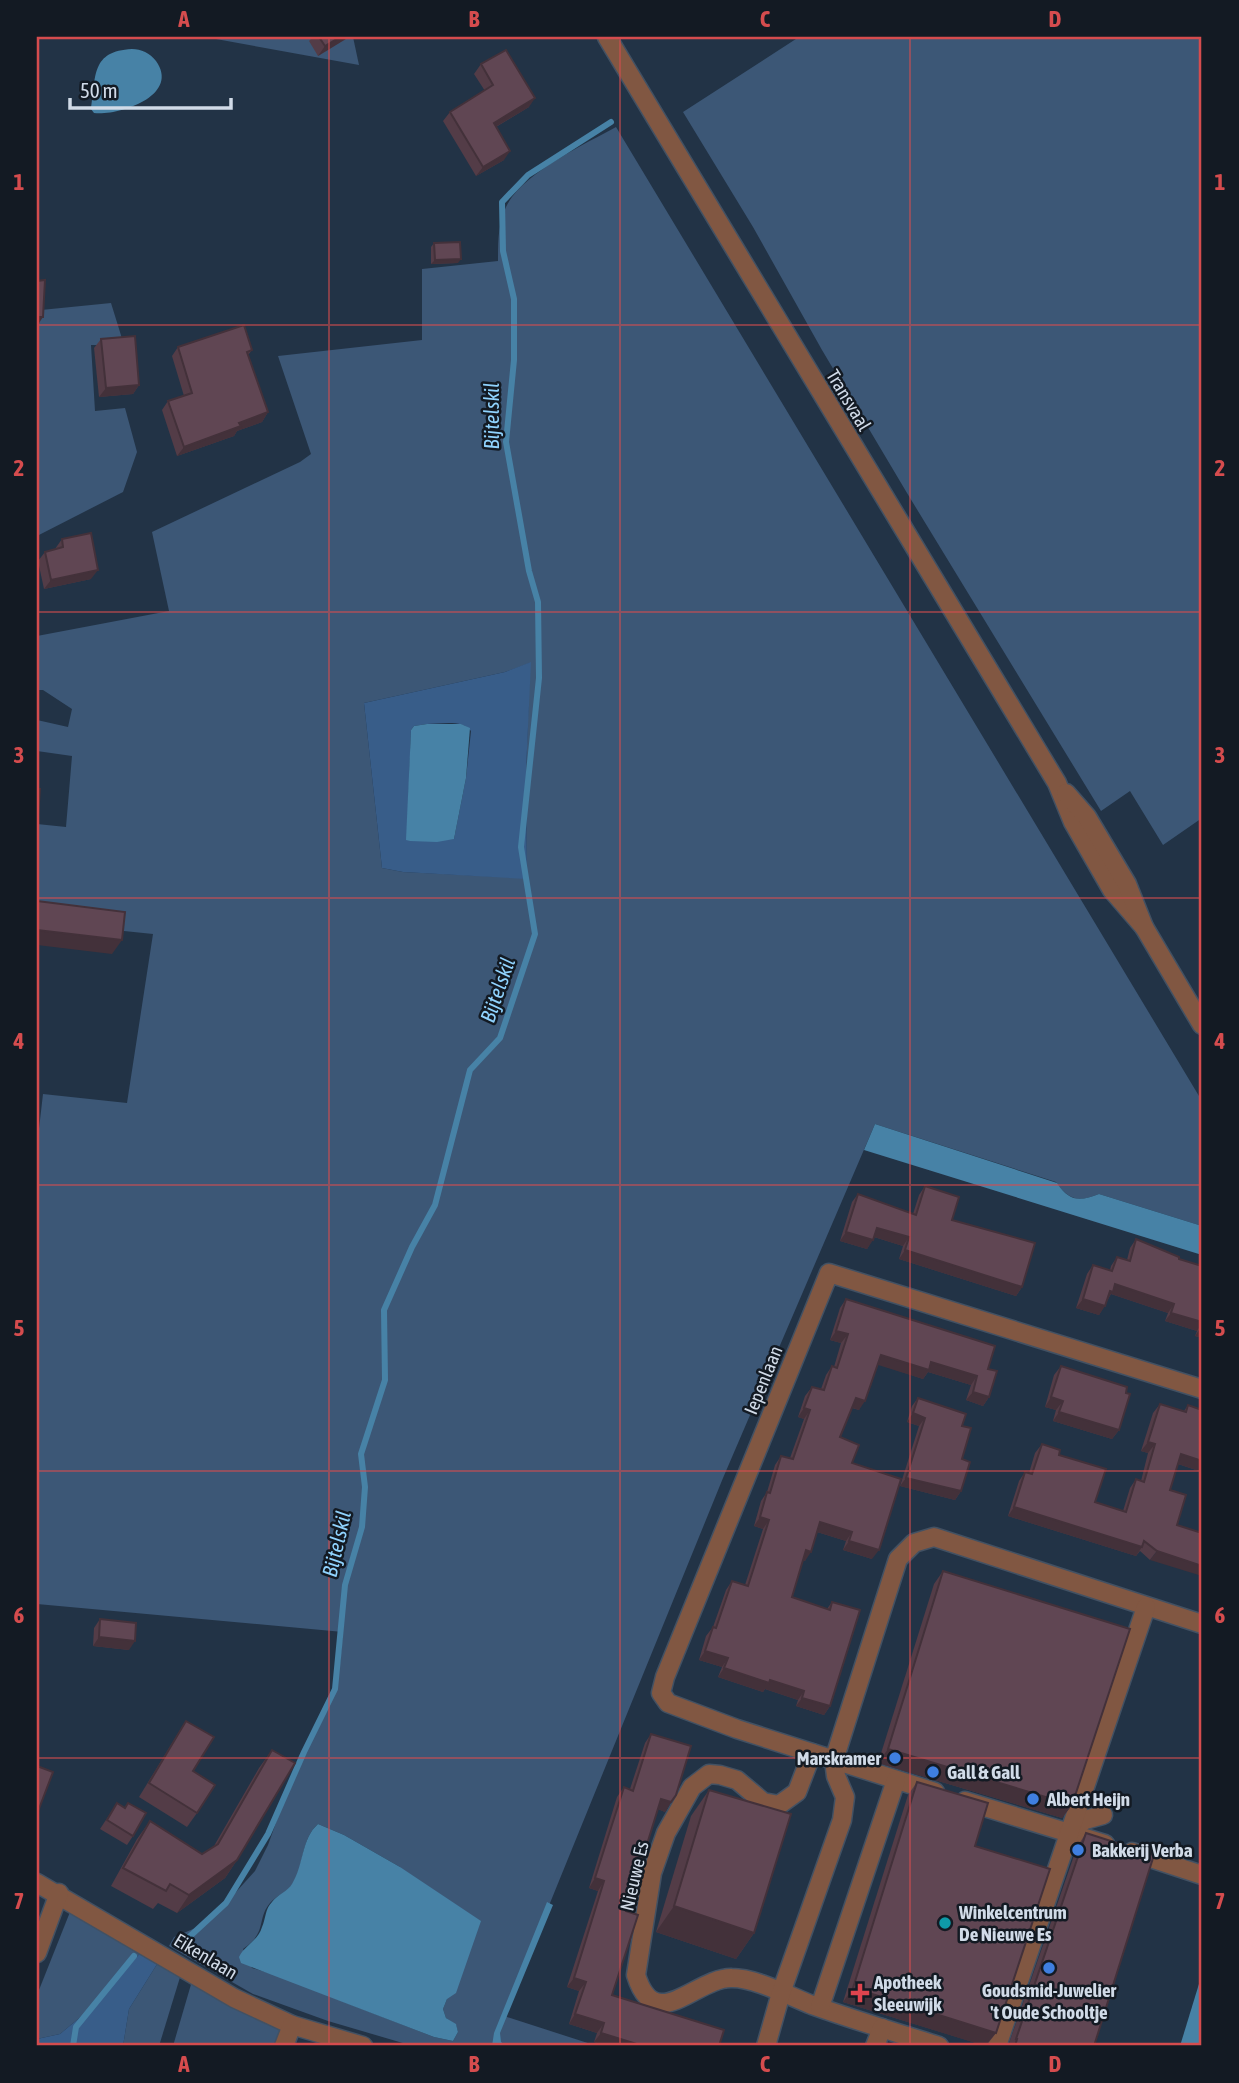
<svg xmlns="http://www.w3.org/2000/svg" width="1239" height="2083" font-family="'Asap Condensed',sans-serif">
  <rect width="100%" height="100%" fill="#223346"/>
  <g fill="#3c5776" fill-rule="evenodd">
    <polygon points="205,37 353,37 359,65"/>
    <polygon points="799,37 1202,37 1202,818 1163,845 1130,791 1101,811 907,493 822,350 753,227 683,112"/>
    <path d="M616,127L1202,1101V1226L1099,1194C1079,1202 1069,1201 1056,1182L875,1124L723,1478L504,2016L597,2046H413L328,2021L253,1994L169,1946L174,1937L198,1927L226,1903L255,1871L268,1845L287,1792L331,1702L340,1663L343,1632L37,1604V1146L43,1094L127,1103L153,934L37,922V824L66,827L72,756L37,751V720L68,727L72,709L43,690H37V636L169,611L152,532L300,462L311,454L278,356L422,340V269L498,261C498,242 498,224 506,207C521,174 585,144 616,127ZM530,663L526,771L527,878L403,872L382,868L364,703L505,672ZM318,1824L344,1835L400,1867L447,1999L443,2009L446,2018L456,2025L458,2032L453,2041L434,2037L275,1975L252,1968L243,1949C268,1932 256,1920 270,1903C276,1896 287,1892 292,1885C305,1866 300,1840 318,1824Z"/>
    <polygon points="111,303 124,345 91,345 95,411 125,408 137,452 123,492 37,536 37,338 41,310"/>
    <polygon points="70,1912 142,1951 95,2005 60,2034 37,2039 37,1995"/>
    <polygon points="159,1961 181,1974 159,2046 123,2046 129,2009"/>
    <polygon points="192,1981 284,2024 277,2046 173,2046"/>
  </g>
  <g fill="#385d89" fill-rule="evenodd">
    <path d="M531,662L526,771L527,879L403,872L382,868L364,703L505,672ZM427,724C441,724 462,719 471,731L466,778L454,839L407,840L411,730L414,726Z"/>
    <polygon points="142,1951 159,1961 129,2009 123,2046 37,2046 37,2039 60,2034 95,2005"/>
  </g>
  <g fill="#4782a6">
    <path d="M132,49C141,49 150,53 156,61C181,96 118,116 94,113L91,109C96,76 91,51 132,49Z"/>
    <polygon points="427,724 461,724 470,728 466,778 454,839 437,842 410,841 406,840 411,730 414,726"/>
    <path d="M875,1124L1057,1183C1069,1201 1079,1202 1099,1194L1202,1226V1255L864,1150Z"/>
    <path d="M318,1824L344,1835L400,1867L481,1921L456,1993L447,1999L443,2009L446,2018L456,2024L458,2032L453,2041L434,2037L241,1963L239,1957C245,1945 258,1941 262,1927C266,1918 265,1909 272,1902C277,1895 288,1891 292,1884C304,1865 301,1839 318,1824Z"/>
    <polygon points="547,1902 553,1905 500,2033 501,2042 506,2046 492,2046 494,2033"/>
    <polygon points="1202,1974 1202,2036 1200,2046 1180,2046"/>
  </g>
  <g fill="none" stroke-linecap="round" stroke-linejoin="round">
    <g stroke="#4782a6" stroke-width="6">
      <polyline points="188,1938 226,1903 268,1834 304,1752 335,1689 345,1585 362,1527 365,1487 361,1454 385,1380 384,1310 412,1247 435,1205 470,1070 500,1038 535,934 521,847 539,678 538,602 529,571 506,442 514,360 514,299 503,251 502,202 528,175 611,122"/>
      <polyline points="73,2046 76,2027 134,1956"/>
    </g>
    <g stroke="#425163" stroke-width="21">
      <g id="minor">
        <polyline points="607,37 1057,783 1073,822 1112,890 1144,927"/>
        <polyline points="1066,793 1087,817 1127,884 1144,927 1202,1025"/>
        <path d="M812,1753L797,1792L779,1805L763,1802L737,1780L720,1775L709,1774L692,1787L666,1833L652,1873L636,1975C655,2037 696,1977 732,1978C756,1978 789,1996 812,2005C854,2020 897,2033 939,2046"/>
        <polyline points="935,1792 737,1729 668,1703 661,1693 665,1677 829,1273 1202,1389"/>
        <polyline points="965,1801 1105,1844"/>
        <polyline points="1068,1832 1085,1820 1103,1815"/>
        <polyline points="1132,1852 1202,1875"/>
        <polyline points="37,1883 234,1998 292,2025 363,2046"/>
        <polyline points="37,1953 59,1893"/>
        <polyline points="820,2007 896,1780"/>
        <polyline points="284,2046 292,2025"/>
        <polyline points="766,2046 781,1993 842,1820 845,1797 836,1776 834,1760 898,1559 914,1543 934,1537 1202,1624"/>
        <polyline points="875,2046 882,2028"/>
        <polyline points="997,2046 1146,1607"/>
      </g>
    </g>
    <use href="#minor" stroke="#815742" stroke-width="18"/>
  </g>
  <g fill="#533c47">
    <polygon points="313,37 349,37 318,56 309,41"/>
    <polygon points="481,64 529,107 496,127 504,160 476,176 443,121 450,112 485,91 474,74"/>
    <polygon points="434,243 458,263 431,264 431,247"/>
    <polygon points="101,339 139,385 133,394 99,397 94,348"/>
    <polygon points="178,347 252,350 248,355 268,412 262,422 237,431 234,436 177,456 162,410 168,401 184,396 172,356"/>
    <polygon points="62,539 91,579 44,589 38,561 45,552 55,549"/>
    <polygon points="925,1186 952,1220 1022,1287 1016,1296 899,1259 903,1246 874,1237 867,1249 840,1241 852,1202 858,1194 913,1214 919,1195"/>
    <polygon points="1136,1239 1179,1259 1202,1266 1202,1338 1195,1336 1197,1331 1165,1321 1168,1313 1111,1294 1099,1315 1076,1308 1087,1274 1093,1265 1110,1270 1111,1266 1117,1257 1127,1260 1130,1248"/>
    <polygon points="846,1299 988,1369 989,1397 983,1406 966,1400 971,1385 928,1372 923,1379 878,1364 859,1410 852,1408 840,1437 852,1463 872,1559 843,1550 846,1541 817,1532 805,1561 803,1560 792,1597 827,1609 832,1602 830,1706 824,1715 796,1706 798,1700 765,1689 763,1692 718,1677 722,1667 699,1660 706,1636 713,1627 726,1590 732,1581 745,1585 763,1529 754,1526 761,1501 767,1492 775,1465 781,1456 790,1458 804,1419 798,1417 805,1396 812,1387 821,1389 826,1375 832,1366 834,1367 841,1343 830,1340 840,1308"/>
    <polygon points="1061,1366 1126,1393 1119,1430 1112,1439 1053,1421 1056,1410 1045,1407 1054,1375"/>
    <polygon points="918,1398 962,1426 961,1491 955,1500 900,1486 919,1426 907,1422 912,1406"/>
    <polygon points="1160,1404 1184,1411 1188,1405 1202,1472 1178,1464 1170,1490 1177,1525 1150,1560 1140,1551 1136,1556 1008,1516 1019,1481 1025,1472 1029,1473 1035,1453 1042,1444 1059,1455 1095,1502 1123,1511 1130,1488 1136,1479 1141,1481 1148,1453 1141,1451 1153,1413"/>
    <polygon points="943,1571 1072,1805 1062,1818 878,1763 934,1584"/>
    <polygon points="100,1619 129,1650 93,1646 94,1628"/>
    <polygon points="186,1721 197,1813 187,1827 139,1797 177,1735"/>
    <polygon points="651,1734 671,1802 665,1812 658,1809 626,1911 612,1995 719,2046 607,2046 594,2042 597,2033 569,2024 579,1991 567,1987 598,1891 589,1888 617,1797 624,1787 630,1789 645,1743"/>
    <polygon points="272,1750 237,1860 225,1878 177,1913 158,1903 153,1909 111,1886 137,1839 150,1821 202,1854 214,1846 259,1768"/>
    <polygon points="917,1782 975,1846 996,2033 986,2046 843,2002 908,1795"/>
    <polygon points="709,1790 754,1933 736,1959 656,1932 691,1816"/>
    <polygon points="117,1803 133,1836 127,1845 100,1829"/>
    <polygon points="1086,1833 1094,2046 1008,2046 1077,1847"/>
  </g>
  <g fill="#43313a">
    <polygon points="340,37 349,37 318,56 325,46"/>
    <polygon points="535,98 529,107 487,132 494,123"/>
    <polygon points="510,151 504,160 476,176 483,167"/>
    <polygon points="461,259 458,263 431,264 435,260"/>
    <polygon points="37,317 43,317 37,326"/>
    <polygon points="139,385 133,394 99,397 106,388"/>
    <polygon points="268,412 262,422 237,431 234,436 177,456 184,447"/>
    <polygon points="98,570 91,579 44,589 51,580"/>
    <polygon points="37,930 122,940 112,954 37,945"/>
    <polygon points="877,1228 909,1237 903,1246 871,1236"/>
    <polygon points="846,1232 873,1240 867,1249 840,1241"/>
    <polygon points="905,1250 1022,1287 1016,1296 899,1259"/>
    <polygon points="1115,1284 1174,1304 1168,1313 1111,1294 1106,1301 1104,1300"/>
    <polygon points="1083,1299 1105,1306 1099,1315 1076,1308"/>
    <polygon points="1171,1313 1202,1322 1202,1323 1197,1331 1165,1321"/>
    <polygon points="1201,1327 1202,1327 1202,1338 1195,1336"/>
    <polygon points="836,1331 848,1334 841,1343 830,1340"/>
    <polygon points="881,1355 931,1362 977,1376 971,1385 928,1372 923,1379 875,1364"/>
    <polygon points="973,1392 989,1397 983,1406 966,1400"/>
    <polygon points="1051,1397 1063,1401 1056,1410 1045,1407"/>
    <polygon points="856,1398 865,1401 859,1410 850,1407"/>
    <polygon points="804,1408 810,1410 804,1419 798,1417"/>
    <polygon points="1059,1412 1119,1430 1112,1439 1053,1421"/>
    <polygon points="913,1413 925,1418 919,1426 907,1422"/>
    <polygon points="1148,1442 1155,1444 1148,1453 1141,1451"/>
    <polygon points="1181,1454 1202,1461 1202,1472 1175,1463"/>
    <polygon points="906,1478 961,1491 955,1500 900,1486"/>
    <polygon points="1014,1507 1142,1547 1136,1556 1008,1516"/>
    <polygon points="760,1517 769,1520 763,1529 754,1526"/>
    <polygon points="820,1522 852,1532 846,1541 814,1531"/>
    <polygon points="849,1541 879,1550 872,1559 843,1550"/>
    <polygon points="806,1550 811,1552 805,1561 800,1559"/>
    <polygon points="1157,1551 1202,1566 1202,1576 1150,1560"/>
    <polygon points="99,1637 135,1641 129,1650 93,1646"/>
    <polygon points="705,1651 728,1658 722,1667 699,1660"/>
    <polygon points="724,1668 770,1680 804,1691 798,1700 765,1689 763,1692 718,1677"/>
    <polygon points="802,1698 830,1706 824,1715 796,1706"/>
    <polygon points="888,1749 1072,1805 1062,1818 878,1763"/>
    <polygon points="661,1799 671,1802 665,1812 655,1808"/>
    <polygon points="237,1860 225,1878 177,1913 189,1895"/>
    <polygon points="595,1878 604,1881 598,1891 589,1888"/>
    <polygon points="674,1906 754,1933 736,1959 656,1932"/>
    <polygon points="574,1978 586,1982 579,1991 567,1987"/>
    <polygon points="853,1988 996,2033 985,2046 843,2002"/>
    <polygon points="575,2014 604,2023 597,2033 569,2024"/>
    <polygon points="601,2033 643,2046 607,2046 594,2042"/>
  </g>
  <g fill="#604653" stroke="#43313a" stroke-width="2">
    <polygon points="319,37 340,37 325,46"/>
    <polygon points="506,50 535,98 494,123 510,151 483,167 450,112 493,85 481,64"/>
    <polygon points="460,242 461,259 435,260 434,243"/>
    <polygon points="45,280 43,317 37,317 37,281"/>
    <polygon points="244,325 252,350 247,352 268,412 239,423 241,426 184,447 168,401 192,393 178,347"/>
    <polygon points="135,336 139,385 106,388 101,339"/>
    <polygon points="91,533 98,570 51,580 45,552 63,547 62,539"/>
    <polygon points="37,789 40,789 38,815 37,815"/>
    <polygon points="37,901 125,912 122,940 37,930"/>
    <polygon points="925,1186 959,1197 952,1220 1035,1243 1022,1287 905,1250 909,1237 877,1228 873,1240 846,1232 858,1194 916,1215"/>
    <polygon points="1136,1239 1179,1257 1179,1259 1202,1266 1202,1322 1171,1313 1174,1304 1115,1284 1113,1292 1110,1291 1105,1306 1083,1299 1093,1265 1112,1271 1117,1257 1130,1261"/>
    <polygon points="846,1299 995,1346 988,1369 997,1371 989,1397 973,1392 977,1376 931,1362 929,1370 881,1355 865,1401 856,1398 840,1437 859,1445 852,1463 901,1479 879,1550 849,1541 852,1532 820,1522 811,1552 806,1550 792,1597 830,1610 832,1602 860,1610 830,1706 802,1698 804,1691 770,1680 769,1683 724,1668 728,1658 705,1651 713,1627 716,1628 732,1581 748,1586 769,1520 760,1517 767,1492 770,1493 781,1456 793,1459 810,1410 804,1408 812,1387 824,1390 832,1366 837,1368 848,1334 836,1331"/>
    <polygon points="1061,1366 1127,1387 1126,1393 1130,1394 1119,1430 1059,1412 1063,1401 1051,1397"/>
    <polygon points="918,1398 966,1414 962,1426 971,1428 962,1459 970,1462 961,1491 906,1478 925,1418 913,1413"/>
    <polygon points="1160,1404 1186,1412 1188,1405 1202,1410 1202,1461 1181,1454 1170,1490 1186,1495 1177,1525 1202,1533 1202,1566 1157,1551 1144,1541 1142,1547 1014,1507 1025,1472 1032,1474 1042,1444 1060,1450 1059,1455 1106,1469 1095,1502 1126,1512 1136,1479 1144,1482 1155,1444 1148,1442"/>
    <polygon points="943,1571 1130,1629 1072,1805 888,1749"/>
    <polygon points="100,1619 136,1623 135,1641 99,1637"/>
    <polygon points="186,1721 214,1737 193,1771 215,1785 197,1813 149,1783"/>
    <polygon points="651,1734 691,1746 676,1795 671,1802 661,1799 644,1854 626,1911 638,1915 612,1995 724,2030 719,2046 643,2046 601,2033 604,2023 575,2014 586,1982 574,1978 604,1881 595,1878 624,1787 633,1791"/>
    <polygon points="272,1750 295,1763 237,1860 189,1895 170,1884 166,1891 123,1868 150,1821 202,1854 218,1844"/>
    <polygon points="37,1766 53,1772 37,1814"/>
    <polygon points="917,1782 988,1803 975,1846 1050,1869 996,2033 853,1988"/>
    <polygon points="709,1790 791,1814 754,1933 674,1906"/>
    <polygon points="117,1803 125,1808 128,1803 146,1813 133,1836 107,1820"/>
    <polygon points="1086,1833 1154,1855 1094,2046 1015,2046 1017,2039 1016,2039"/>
  </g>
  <path fill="none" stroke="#d54c4e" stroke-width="2" stroke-opacity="0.55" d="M329,37V2046M620,37V2046M910,37V2046M37,325H1202M37,612H1202M37,898H1202M37,1185H1202M37,1471H1202M37,1758H1202"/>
  <g fill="#3f7fe0" stroke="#131a23" stroke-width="2.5">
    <circle cx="895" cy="1758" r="7"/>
    <circle cx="933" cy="1772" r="7"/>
    <circle cx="1033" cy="1799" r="7"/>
    <circle cx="1078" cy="1850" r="7"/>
    <circle cx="1049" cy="1968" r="7"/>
  </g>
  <circle fill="#0f9aa8" stroke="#131a23" stroke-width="2.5" cx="945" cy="1923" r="7"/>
  <path fill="#e0444e" stroke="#131a23" stroke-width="2.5" d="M856.5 1982.5h7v7h7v7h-7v7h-7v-7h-7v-7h7z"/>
  <g text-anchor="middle" stroke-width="5" stroke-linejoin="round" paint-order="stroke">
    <g font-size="19" fill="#d1dbe8" stroke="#131a23">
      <text transform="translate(849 400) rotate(59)" y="7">Transvaal</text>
      <text transform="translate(763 1380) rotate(-68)" y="7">Iepenlaan</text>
      <text transform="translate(634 1876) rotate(-77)" y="7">Nieuwe Es</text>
      <text transform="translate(206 1956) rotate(31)" y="7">Eikenlaan</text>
    </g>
    <g font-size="19" font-weight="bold" fill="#d1dbe8" stroke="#131a23" text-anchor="start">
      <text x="881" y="1765" text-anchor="end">Marskramer</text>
      <text x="947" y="1779">Gall &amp; Gall</text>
      <text x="1047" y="1806">Albert Heijn</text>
      <text x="1092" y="1857">Bakkerij Verba</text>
      <text x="959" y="1919">Winkelcentrum<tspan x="959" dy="22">De Nieuwe Es</tspan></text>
      <text x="874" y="1989">Apotheek<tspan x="874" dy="22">Sleeuwijk</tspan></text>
      <text x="1049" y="1997" text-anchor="middle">Goudsmid-Juwelier<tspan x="1049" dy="22">'t Oude Schooltje</tspan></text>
    </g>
    <g font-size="21" font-style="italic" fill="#90d3fe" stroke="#131a23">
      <text transform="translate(492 416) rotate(-90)" y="7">Bijtelskil</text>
      <text transform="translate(498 990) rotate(-71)" y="7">Bijtelskil</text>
      <text transform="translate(337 1544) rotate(-77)" y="7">Bijtelskil</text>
    </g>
  </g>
  <rect width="1239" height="2083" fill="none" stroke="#131a23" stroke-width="77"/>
  <path d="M70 98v10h161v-10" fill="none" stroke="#d1dbe8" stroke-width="3.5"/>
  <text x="80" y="98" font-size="21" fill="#d1dbe8" stroke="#131a23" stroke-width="5" paint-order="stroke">50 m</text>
  <rect x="38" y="38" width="1162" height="2006" fill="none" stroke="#d54c4e" stroke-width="2.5"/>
  <g font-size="23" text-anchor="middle" font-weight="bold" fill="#d54c4e">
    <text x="184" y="27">A</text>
    <text x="474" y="27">B</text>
    <text x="765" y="27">C</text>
    <text x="1055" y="27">D</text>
    <text x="19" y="190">1</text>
    <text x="1220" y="190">1</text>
    <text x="19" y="476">2</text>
    <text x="1220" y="476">2</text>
    <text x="19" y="763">3</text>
    <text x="1220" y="763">3</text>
    <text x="19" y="1049">4</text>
    <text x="1220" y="1049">4</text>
    <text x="19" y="1336">5</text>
    <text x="1220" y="1336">5</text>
    <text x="19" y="1623">6</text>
    <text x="1220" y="1623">6</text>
    <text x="19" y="1909">7</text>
    <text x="1220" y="1909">7</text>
    <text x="184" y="2072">A</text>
    <text x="474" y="2072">B</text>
    <text x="765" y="2072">C</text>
    <text x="1055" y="2072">D</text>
  </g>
</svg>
